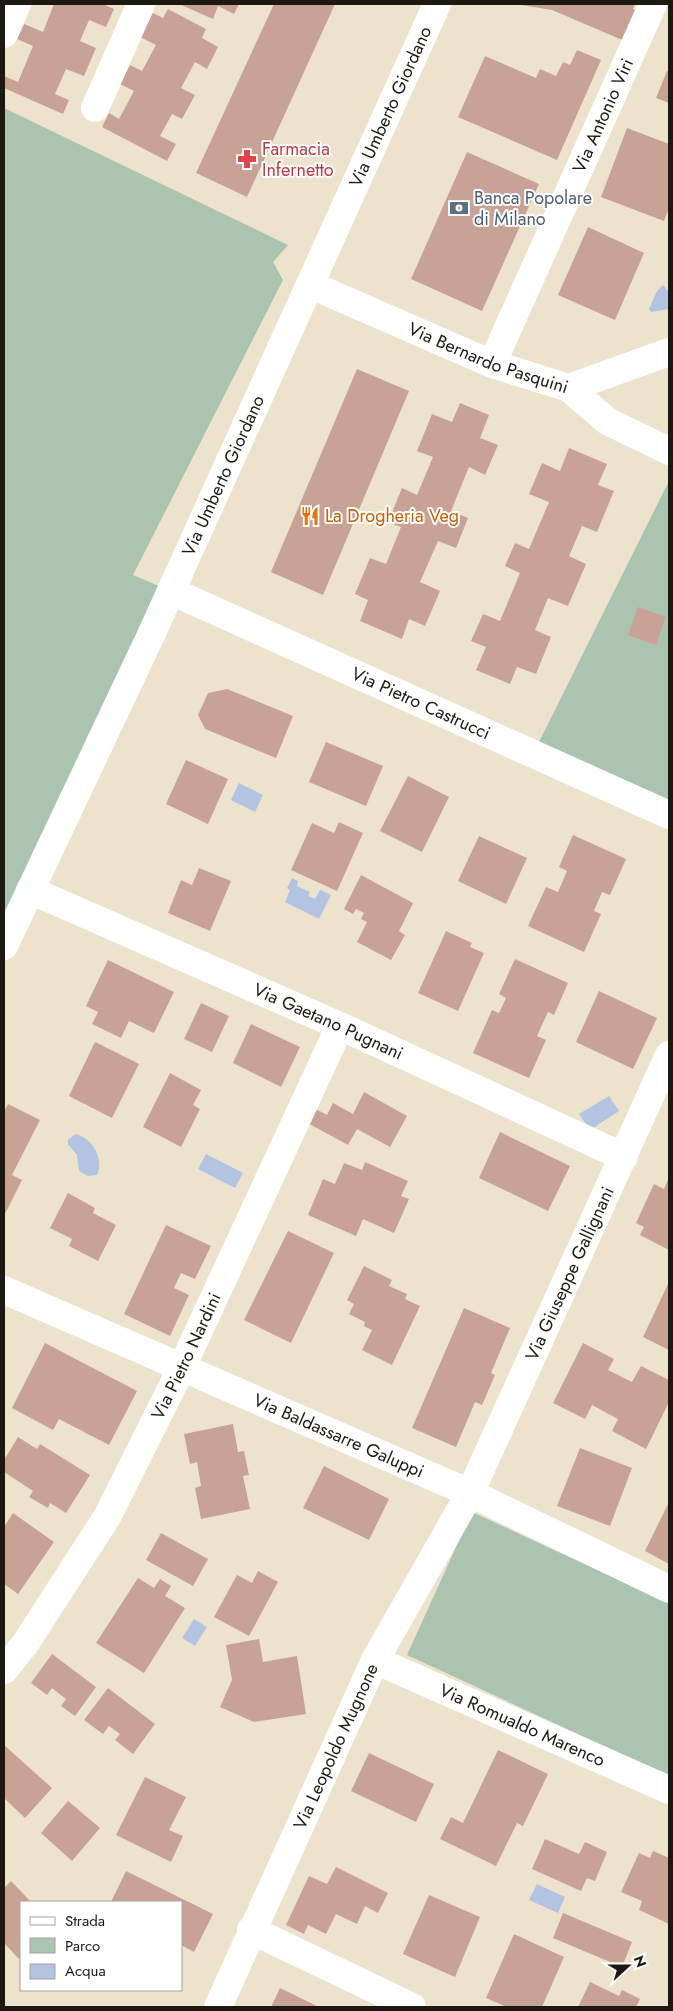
<svg xmlns="http://www.w3.org/2000/svg" width="673" height="2011" font-family="Jost,sans-serif">
  <rect width="100%" height="100%" fill="#ede3cc"/>
  <g fill="#aac4b0">
    <polygon points="4,108 288,245 273,262 283,280 133,575 171,591 4,945"/>
    <polygon points="669,481 669,813 533,754"/>
    <polygon points="472,1512 669,1603 669,1776 407,1655"/>
  </g>
  <g fill="#b3c3e2">
    <path d="M663,285L669,292V309L651,312L649,309C654,300 654,292 663,285Z"/>
    <polygon points="239,783 263,795 255,812 231,800"/>
    <polygon points="292,878 298,881 297,886 310,892 308,896 315,899 320,890 331,895 319,919 285,902 290,890 287,888"/>
    <polygon points="609,1096 619,1111 590,1130 579,1114"/>
    <path d="M75,1134C92,1137 105,1160 97,1175L88,1176L79,1171L77,1155L68,1144V1140Z"/>
    <polygon points="206,1154 243,1173 235,1188 198,1169"/>
    <polygon points="194,1619 207,1627 195,1646 182,1638"/>
    <polygon points="537,1884 565,1897 558,1913 529,1900"/>
  </g>
  <g fill="#c8a297">
    <polygon points="54,4 103,4 114,9 106,27 89,20 80,41 96,48 84,76 66,69 55,94 69,100 63,114 4,88 4,76 18,82 33,46 17,39 24,24 43,32"/>
    <polygon points="179,4 239,4 234,14 218,6 213,19"/>
    <polygon points="274,4 335,4 247,197 196,173"/>
    <polygon points="515,4 635,4 633,9 640,12 627,42 552,10"/>
    <polygon points="168,9 206,29 202,38 218,47 207,69 195,62 181,88 195,95 182,119 172,114 160,136 176,144 167,161 102,127 109,113 119,119 134,91 120,84 130,65 142,71 156,45 140,37 153,13 163,18"/>
    <polygon points="577,50 601,60 557,160 458,117 485,56 536,78 540,69 556,76 563,62 570,65"/>
    <polygon points="667,71 669,72 669,103 656,98"/>
    <polygon points="627,128 669,144 669,208 664,221 601,197"/>
    <polygon points="467,152 539,184 482,311 411,279"/>
    <polygon points="588,227 644,253 615,320 558,295"/>
    <polygon points="357,369 409,391 323,595 271,572"/>
    <polygon points="460,403 489,415 480,438 498,445 485,475 469,467 451,511 468,518 456,548 438,541 420,582 440,591 425,626 409,619 402,639 360,621 368,600 355,594 370,558 386,564 401,527 388,522 402,488 417,495 433,457 417,451 432,414 452,422"/>
    <polygon points="569,448 607,464 598,485 614,491 597,532 582,526 569,556 586,564 568,606 548,598 535,630 551,637 536,674 517,667 510,684 476,670 486,647 471,641 483,614 500,621 520,573 505,566 515,543 529,549 549,502 529,494 542,463 560,471"/>
    <polygon points="638,607 666,617 656,645 628,635"/>
    <polygon points="227,689 293,716 276,758 205,729 198,715 208,693"/>
    <polygon points="326,742 383,766 366,806 309,782"/>
    <polygon points="186,760 228,779 208,824 166,804"/>
    <polygon points="408,776 449,797 422,852 380,831"/>
    <polygon points="339,822 363,833 337,891 291,870 312,823 334,833"/>
    <polygon points="573,835 626,859 610,895 602,892 594,911 601,914 584,952 528,926 546,887 558,892 567,871 559,867"/>
    <polygon points="479,836 527,858 506,904 458,881"/>
    <polygon points="199,868 231,881 210,931 168,913 181,880 192,885"/>
    <polygon points="361,875 413,903 399,931 405,935 391,960 357,942 367,922 361,919 364,913 356,909 353,914 344,909"/>
    <polygon points="446,931 472,943 470,947 484,953 458,1011 418,993"/>
    <polygon points="515,959 568,983 554,1015 548,1012 537,1036 546,1040 529,1078 473,1053 492,1010 499,1013 506,998 499,994"/>
    <polygon points="108,960 174,992 154,1033 129,1021 121,1038 92,1024 98,1012 86,1006"/>
    <polygon points="599,991 657,1018 633,1069 576,1042"/>
    <polygon points="201,1003 229,1016 212,1052 184,1039"/>
    <polygon points="251,1024 300,1047 281,1087 233,1063"/>
    <polygon points="95,1042 139,1064 112,1118 69,1096"/>
    <polygon points="170,1073 201,1090 193,1105 200,1109 181,1147 143,1127"/>
    <polygon points="364,1092 407,1116 390,1147 357,1129 348,1145 304,1121 312,1107 327,1115 333,1103 353,1114"/>
    <polygon points="8,1104 40,1120 12,1175 22,1180 4,1216 4,1112"/>
    <polygon points="500,1132 570,1166 548,1211 479,1178"/>
    <polygon points="365,1162 408,1181 401,1196 409,1199 394,1233 363,1219 356,1236 308,1215 323,1179 335,1184 344,1163 362,1170"/>
    <polygon points="669,1177 669,1250 640,1235 644,1227 636,1223 654,1184 664,1189"/>
    <polygon points="68,1193 95,1208 93,1213 116,1225 98,1261 69,1246 72,1239 50,1228"/>
    <polygon points="166,1225 211,1246 195,1279 181,1273 174,1288 189,1295 170,1336 124,1314"/>
    <polygon points="288,1231 334,1253 291,1343 244,1320"/>
    <polygon points="364,1266 392,1280 389,1286 407,1294 405,1299 420,1306 392,1365 362,1350 372,1330 364,1326 365,1322 349,1314 354,1304 347,1300"/>
    <polygon points="669,1282 669,1350 643,1337"/>
    <polygon points="464,1308 510,1328 491,1373 495,1375 482,1405 475,1402 456,1447 412,1428"/>
    <polygon points="45,1343 137,1391 109,1445 59,1419 53,1430 12,1408"/>
    <polygon points="583,1343 614,1359 608,1370 632,1382 641,1366 669,1380 669,1402 646,1449 612,1431 618,1419 592,1405 585,1419 553,1403"/>
    <polygon points="233,1424 238,1452 244,1451 249,1475 243,1476 250,1509 201,1519 195,1488 201,1486 197,1462 190,1464 184,1434"/>
    <polygon points="18,1437 37,1449 40,1444 90,1475 66,1513 50,1503 48,1508 29,1497 33,1491 4,1472 4,1460"/>
    <polygon points="580,1448 632,1468 610,1526 557,1506"/>
    <polygon points="324,1466 389,1499 369,1540 303,1508"/>
    <polygon points="669,1502 669,1564 645,1551"/>
    <polygon points="13,1513 54,1542 18,1594 4,1584 4,1527"/>
    <polygon points="161,1533 208,1559 193,1586 146,1560"/>
    <polygon points="258,1571 278,1582 249,1636 214,1617 237,1575 252,1583"/>
    <polygon points="138,1578 154,1588 160,1579 171,1586 165,1596 185,1608 144,1673 96,1643"/>
    <polygon points="259,1639 263,1662 297,1656 306,1714 254,1722 220,1707 232,1680 226,1645"/>
    <polygon points="52,1654 96,1687 75,1716 61,1706 66,1699 52,1688 47,1695 31,1683"/>
    <polygon points="108,1688 155,1724 133,1754 115,1740 120,1734 109,1726 103,1734 84,1720"/>
    <polygon points="4,1745 52,1788 25,1818 4,1798"/>
    <polygon points="498,1750 548,1774 523,1826 517,1823 496,1866 440,1839 451,1817 463,1823"/>
    <polygon points="369,1753 434,1784 416,1822 351,1791"/>
    <polygon points="145,1777 186,1797 169,1830 183,1836 171,1862 116,1835"/>
    <polygon points="68,1801 100,1828 72,1861 41,1833"/>
    <polygon points="545,1839 579,1854 585,1842 607,1852 595,1881 587,1878 581,1891 532,1869"/>
    <polygon points="653,1851 669,1858 669,1924 639,1910 642,1901 621,1892 639,1853 650,1858"/>
    <polygon points="336,1867 388,1893 378,1913 365,1906 357,1924 336,1914 326,1934 308,1925 304,1934 286,1925 309,1876 327,1884"/>
    <polygon points="126,1871 213,1914 194,1952 181,1945 181,1902 111,1902"/>
    <polygon points="11,1881 31,1902 21,1902 21,1957 19,1959 4,1943 4,1888"/>
    <polygon points="429,1895 480,1917 455,1977 403,1954"/>
    <polygon points="563,1913 632,1942 622,1967 553,1938"/>
    <polygon points="514,1934 564,1957 542,2007 507,2007 486,1998"/>
    <polygon points="590,1982 619,1996 622,1990 640,1999 636,2007 578,2007"/>
    <polygon points="280,1988 319,2007 271,2007"/>
  </g>
  <g fill="none" stroke-linecap="round" stroke-linejoin="round">
    <g stroke="#fff" stroke-width="28">
      <polyline points="4,34 17,4"/>
      <polyline points="95,108 141,4"/>
      <path id="s1" d="M311,285L492,364L569,388L669,352"/>
      <path id="s2" d="M492,364L653,4"/>
      <polyline points="569,388 607,421 669,451"/>
      <path id="s3" d="M171,591L669,815"/>
      <path id="s4" d="M30,890L340,1026L624,1157"/>
      <path id="s5" d="M4,946L151,635L437,4"/>
      <path id="s6" d="M4,1290L470,1493L669,1589"/>
      <path id="s7" d="M375,1660L669,1790"/>
      <path id="s8" d="M4,1670L25,1644L107,1517L182,1367L340,1026"/>
      <polyline points="251,1930 412,2007"/>
      <path id="s9" d="M218,2007L375,1660L470,1493L669,1055"/>
    </g>
  </g>
  <defs>
    <g id="pharmacy-bare" transform="scale(1.5)"><path d="M-2-6h4v4h4v4h-4v4h-4v-4h-4v-4h4Z" fill="#e0444e" stroke="#fff" stroke-width="2.5" paint-order="stroke"/></g>
    <g id="bank-bare" transform="scale(1.5)"><path d="M-6-4H6V4H-6ZM0-2.3a2.3 2.3 0 1 0 0 4.6a2.3 2.3 0 1 0 0-4.6Z" fill="#5c6f8a" stroke="#fff" stroke-width="2.5" paint-order="stroke"/></g>
    <g id="restaurant-bare" transform="scale(1.5)"><path d="M-5-6h1v4h1v-4h1v4h1v-4h1v5L-1.5 .5V6h-2V.5L-5-1ZM5-6V6H3V1.5H1.5Q1.5-4 5-6Z" fill="#e8710a" stroke="#fff" stroke-width="2.5" paint-order="stroke"/></g>
  </defs>
  <g fill-rule="evenodd">
    <use href="#pharmacy-bare" x="247" y="159"/>
    <use href="#bank-bare" x="459" y="208"/>
    <use href="#restaurant-bare" x="310" y="516"/>
  </g>
  <g text-anchor="middle" stroke-width="4" stroke-linejoin="round" paint-order="stroke">
    <g font-size="18" fill="#1d1911" stroke="#fff">
      <text dy="6" stroke="none"><textPath href="#s5" startOffset="924">Via Umberto Giordano</textPath></text>
      <text dy="6" stroke="none"><textPath href="#s2" startOffset="272">Via Antonio Viri</textPath></text>
      <text dy="6" stroke="none"><textPath href="#s1" startOffset="192">Via Bernardo Pasquini</textPath></text>
      <text dy="6" stroke="none"><textPath href="#s5" startOffset="519">Via Umberto Giordano</textPath></text>
      <text dy="6" stroke="none"><textPath href="#s3" startOffset="274">Via Pietro Castrucci</textPath></text>
      <text dy="6" stroke="none"><textPath href="#s4" startOffset="326">Via Gaetano Pugnani</textPath></text>
      <text dy="6" stroke="none"><textPath href="#s9" startOffset="814">Via Giuseppe Gallignani</textPath></text>
      <text dy="6" stroke="none"><textPath href="#s8" startOffset="364">Via Pietro Nardini</textPath></text>
      <text dy="6" stroke="none"><textPath href="#s6" startOffset="365">Via Baldassarre Galuppi</textPath></text>
      <text dy="6" stroke="none"><textPath href="#s7" startOffset="161">Via Romualdo Marenco</textPath></text>
      <text dy="6" stroke="none"><textPath href="#s9" startOffset="286">Via Leopoldo Mugnone</textPath></text>
    </g>
    <g font-size="18" fill="#be3a42" stroke="#fff" text-anchor="start">
      <text x="262" y="155">Farmacia<tspan x="262" dy="21">Infernetto</tspan></text>
    </g>
    <g font-size="18" fill="#4e5e75" stroke="#fff" text-anchor="start">
      <text x="474" y="204">Banca Popolare<tspan x="474" dy="21">di Milano</tspan></text>
    </g>
    <g font-size="18" fill="#c56008" stroke="#fff" text-anchor="start">
      <text x="325" y="522">La Drogheria Veg</text>
    </g>
  </g>
  <rect width="673" height="2011" fill="none" stroke="#1d1911" stroke-width="10"/>
  <rect x="20" y="1901" width="162" height="90" fill="#ffffff" stroke="#a5a3a0"/>
  <rect x="30" y="1917" width="25" height="8" fill="#ffffff" stroke="#a5a3a0"/>
  <text x="65" y="1926" font-size="15" fill="#1d1911">Strada</text>
  <rect x="30" y="1938" width="25" height="15" fill="#aac4b0" stroke="#a5a3a0"/>
  <text x="65" y="1951" font-size="15" fill="#1d1911">Parco</text>
  <rect x="30" y="1964" width="25" height="15" fill="#b3c3e2" stroke="#a5a3a0"/>
  <text x="65" y="1976" font-size="15" fill="#1d1911">Acqua</text>
  <g transform="translate(628 1966) rotate(69)" stroke="#ffffff" stroke-width="4" paint-order="stroke">
  <path d="M0-4L9 19L0 12L-9 19Z" fill="#1d1911"/>
  <text y="-8" font-size="14" font-weight="bold" text-anchor="middle" fill="#1d1911">N</text>
  </g>
</svg>
